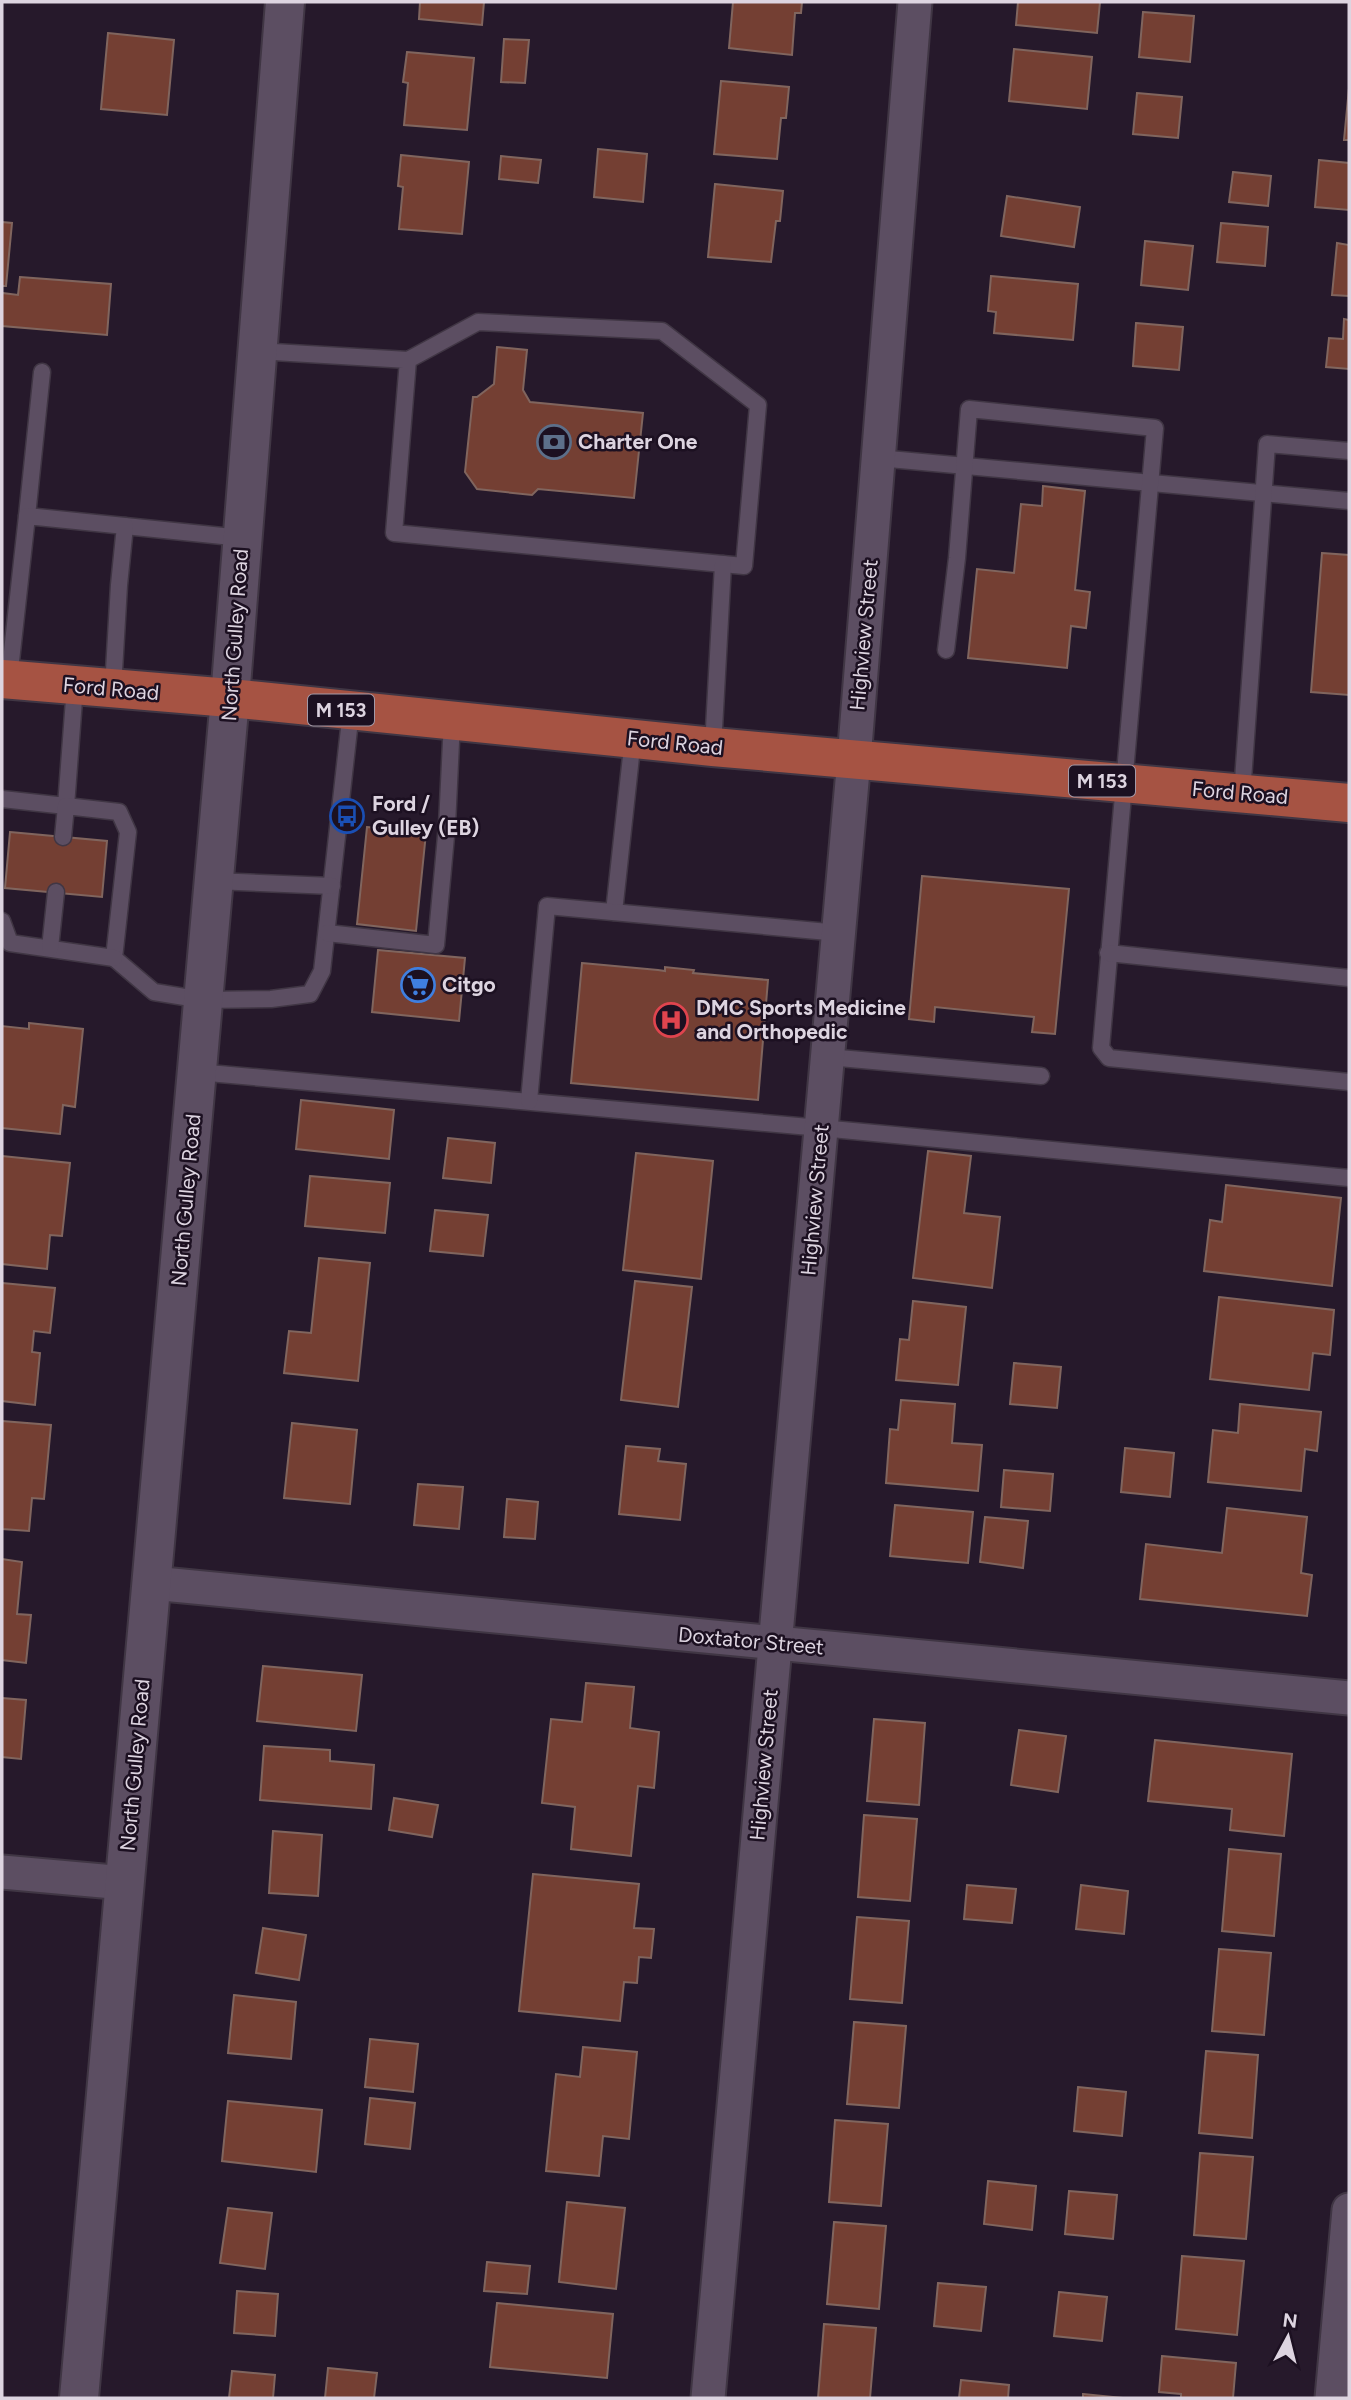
<svg xmlns="http://www.w3.org/2000/svg" width="1351" height="2400" font-family="Figtree,sans-serif">
  <rect width="100%" height="100%" fill="#26192b"/>
  <g fill="#743f33" stroke="#80655e" stroke-width="2">
    <polygon points="420,2 484,2 482,25 419,19"/>
    <polygon points="733,2 802,2 801,13 795,13 792,55 729,48"/>
    <polygon points="1018,2 1100,2 1097,33 1016,25"/>
    <polygon points="1143,12 1194,16 1190,62 1139,57"/>
    <polygon points="108,33 174,40 167,115 101,109"/>
    <polygon points="504,39 529,40 525,83 501,82"/>
    <polygon points="1014,49 1092,57 1087,109 1009,101"/>
    <polygon points="407,52 474,58 467,130 404,125 408,83 403,82"/>
    <polygon points="721,81 789,87 786,118 781,118 777,159 714,154"/>
    <polygon points="1349,88 1349,140 1344,140"/>
    <polygon points="1137,93 1182,97 1178,138 1133,134"/>
    <polygon points="598,149 647,154 643,202 594,197"/>
    <polygon points="401,155 469,162 462,234 399,229 403,187 398,186"/>
    <polygon points="501,156 541,160 538,183 499,179"/>
    <polygon points="1319,160 1349,163 1349,210 1315,207"/>
    <polygon points="1233,172 1271,176 1268,206 1229,202"/>
    <polygon points="715,184 783,191 780,221 776,221 771,262 708,257"/>
    <polygon points="1007,196 1080,207 1074,247 1001,236"/>
    <polygon points="2,222 12,223 6,286 2,286"/>
    <polygon points="1221,223 1268,227 1265,266 1217,262"/>
    <polygon points="1145,241 1193,246 1188,290 1141,285"/>
    <polygon points="1337,243 1349,245 1349,296 1332,295"/>
    <polygon points="991,276 1078,284 1073,340 994,333 996,312 988,311"/>
    <polygon points="20,277 111,284 107,335 2,326 2,293 18,295"/>
    <polygon points="1344,319 1349,320 1349,369 1326,367 1329,338 1343,339"/>
    <polygon points="1136,323 1183,327 1179,370 1133,366"/>
    <polygon points="497,347 527,350 523,390 530,402 643,413 634,498 538,489 532,495 477,489 465,472 473,397 477,397 494,384"/>
    <polygon points="1043,486 1085,491 1075,590 1090,592 1086,628 1071,626 1067,668 968,658 977,569 1014,573 1021,504 1042,506"/>
    <polygon points="1322,553 1349,555 1349,695 1311,692"/>
    <polygon points="367,827 426,833 416,931 357,924"/>
    <polygon points="10,832 107,841 102,897 5,888"/>
    <polygon points="922,876 1069,889 1055,1034 1032,1032 1034,1017 935,1007 934,1022 909,1019"/>
    <polygon points="378,950 465,958 459,1021 372,1012"/>
    <polygon points="582,963 658,970 665,971 665,967 694,970 693,973 768,980 758,1100 571,1083"/>
    <polygon points="29,1023 83,1029 75,1107 63,1105 60,1134 2,1128 2,1026 29,1029"/>
    <polygon points="301,1100 394,1110 389,1159 296,1149"/>
    <polygon points="448,1138 495,1143 491,1183 443,1178"/>
    <polygon points="928,1151 971,1156 964,1213 1000,1217 992,1288 913,1278"/>
    <polygon points="636,1153 713,1161 701,1279 623,1270"/>
    <polygon points="2,1156 70,1163 62,1236 50,1235 47,1269 2,1264"/>
    <polygon points="310,1176 390,1183 385,1233 305,1226"/>
    <polygon points="1226,1185 1341,1198 1332,1286 1204,1271 1210,1220 1222,1222"/>
    <polygon points="435,1210 488,1215 483,1256 430,1251"/>
    <polygon points="319,1258 370,1263 358,1381 284,1373 289,1331 311,1333"/>
    <polygon points="635,1281 692,1287 678,1407 621,1400"/>
    <polygon points="2,1283 55,1288 50,1333 34,1331 32,1352 40,1353 35,1405 2,1401"/>
    <polygon points="1219,1297 1334,1310 1330,1355 1313,1353 1309,1390 1210,1379"/>
    <polygon points="913,1301 966,1307 958,1385 896,1380 900,1339 909,1340"/>
    <polygon points="1014,1363 1061,1367 1057,1408 1010,1404"/>
    <polygon points="901,1400 955,1404 952,1443 982,1445 978,1491 886,1483 890,1429 898,1430"/>
    <polygon points="1240,1404 1321,1412 1317,1451 1305,1449 1301,1491 1208,1482 1213,1430 1238,1433"/>
    <polygon points="2,1421 51,1425 44,1499 32,1498 29,1531 2,1529"/>
    <polygon points="292,1423 357,1430 350,1504 284,1498"/>
    <polygon points="626,1446 660,1449 658,1461 686,1464 680,1520 619,1514"/>
    <polygon points="1125,1448 1174,1453 1170,1497 1121,1492"/>
    <polygon points="1004,1470 1053,1474 1050,1511 1001,1507"/>
    <polygon points="418,1484 463,1487 459,1529 414,1525"/>
    <polygon points="507,1499 538,1502 535,1539 504,1537"/>
    <polygon points="895,1505 973,1512 968,1563 890,1556"/>
    <polygon points="1227,1508 1307,1517 1301,1573 1312,1575 1307,1616 1140,1599 1146,1544 1222,1553"/>
    <polygon points="985,1517 1028,1521 1023,1568 980,1562"/>
    <polygon points="2,1559 22,1562 17,1614 31,1615 26,1663 2,1660"/>
    <polygon points="263,1666 362,1675 356,1731 257,1721"/>
    <polygon points="586,1683 634,1687 630,1728 659,1732 654,1788 638,1786 631,1856 571,1849 575,1807 542,1803 551,1719 582,1722"/>
    <polygon points="2,1698 26,1700 21,1759 2,1757"/>
    <polygon points="874,1719 925,1723 919,1805 867,1801"/>
    <polygon points="1019,1730 1066,1736 1058,1792 1011,1785"/>
    <polygon points="1155,1740 1292,1754 1284,1836 1230,1830 1232,1809 1148,1801"/>
    <polygon points="264,1746 330,1750 330,1761 374,1765 371,1809 260,1800"/>
    <polygon points="394,1798 438,1805 432,1837 389,1830"/>
    <polygon points="864,1815 917,1819 910,1901 858,1897"/>
    <polygon points="273,1831 322,1835 318,1896 269,1893"/>
    <polygon points="1229,1849 1281,1854 1274,1936 1222,1931"/>
    <polygon points="533,1874 639,1884 634,1928 654,1929 651,1958 639,1957 637,1983 624,1982 620,2021 519,2011"/>
    <polygon points="967,1885 1016,1889 1012,1923 964,1919"/>
    <polygon points="1081,1885 1128,1891 1124,1934 1076,1929"/>
    <polygon points="857,1917 909,1921 902,2003 850,1999"/>
    <polygon points="263,1928 306,1935 299,1980 256,1973"/>
    <polygon points="1219,1949 1271,1953 1264,2035 1212,2031"/>
    <polygon points="234,1995 296,2002 291,2059 228,2053"/>
    <polygon points="854,2022 906,2026 899,2108 847,2104"/>
    <polygon points="370,2039 418,2044 413,2092 365,2087"/>
    <polygon points="583,2047 637,2052 629,2139 603,2136 599,2176 546,2171 556,2074 580,2077"/>
    <polygon points="1206,2051 1258,2055 1252,2138 1199,2133"/>
    <polygon points="1078,2087 1126,2092 1122,2136 1074,2131"/>
    <polygon points="370,2098 415,2103 410,2149 365,2144"/>
    <polygon points="228,2101 322,2110 316,2172 222,2161"/>
    <polygon points="835,2120 888,2124 881,2206 829,2202"/>
    <polygon points="1200,2153 1253,2157 1246,2239 1194,2235"/>
    <polygon points="988,2181 1036,2186 1032,2230 984,2224"/>
    <polygon points="1069,2191 1117,2195 1113,2239 1065,2234"/>
    <polygon points="567,2202 625,2208 616,2289 559,2282"/>
    <polygon points="228,2208 272,2213 265,2269 220,2263"/>
    <polygon points="834,2222 886,2226 879,2309 827,2304"/>
    <polygon points="1182,2256 1244,2261 1237,2335 1176,2329"/>
    <polygon points="487,2262 530,2266 527,2294 484,2291"/>
    <polygon points="938,2283 986,2287 981,2331 934,2326"/>
    <polygon points="237,2291 278,2294 275,2336 234,2333"/>
    <polygon points="1059,2292 1107,2297 1102,2341 1054,2336"/>
    <polygon points="497,2303 613,2314 607,2378 490,2367"/>
    <polygon points="824,2324 876,2328 870,2398 818,2398"/>
    <polygon points="1162,2356 1236,2363 1233,2398 1181,2398 1181,2394 1159,2392"/>
    <polygon points="328,2368 377,2373 374,2398 325,2398"/>
    <polygon points="232,2371 275,2375 273,2398 229,2398"/>
    <polygon points="961,2380 1009,2385 1008,2398 959,2398"/>
    <polygon points="1083,2394 1123,2398 1083,2398"/>
  </g>
  <g fill="none" stroke-linecap="round" stroke-linejoin="round">
    <g stroke="#403644" stroke-width="19">
      <g id="lane">
        <polyline points="257,351 408,360 478,322 662,331 758,405 744,566 394,533 408,360"/>
        <polyline points="878,458 1349,501"/>
        <polyline points="27,516 42,372"/>
        <polyline points="125,526 242,538"/>
        <polyline points="946,650 957,558 969,409 1155,428 1101,1048 1109,1058 1349,1082"/>
        <polyline points="9,679 27,516 125,526 119,585 113,688"/>
        <polyline points="713,747 723,564"/>
        <polyline points="1242,794 1267,444 1349,451"/>
        <polyline points="2,799 66,806 75,686"/>
        <polyline points="63,837 66,806 119,812 128,832 114,958 154,992 203,1000 271,999 310,994 322,971 351,711"/>
        <polyline points="214,881 332,886"/>
        <polyline points="614,912 633,738"/>
        <polyline points="2,921 10,943 114,958"/>
        <polyline points="327,933 436,945 447,825 452,721"/>
        <polyline points="50,948 56,892"/>
        <polyline points="1108,953 1349,978"/>
        <polyline points="828,1057 1041,1076"/>
        <polyline points="197,1072 821,1128 1349,1178"/>
        <polyline points="529,1101 547,906 839,933"/>
      </g>
    </g>
    <g stroke="#403644" stroke-width="37">
      <g id="street">
        <polyline points="152,1583 1349,1698"/>
        <polyline points="2,1872 125,1883"/>
        <polyline points="708,2398 854,759 915,2"/>
        <polyline points="1332,2398 1349,2210"/>
      </g>
    </g>
    <g stroke="#403644" stroke-width="42">
      <polyline id="secondary" points="79,2398 230,698 285,2"/>
    </g>
    <g stroke="#403644" stroke-width="42">
      <polyline id="primary" points="2,679 230,698 713,747 1349,803"/>
    </g>
    <use href="#lane" stroke="#5c4e62" stroke-width="16"/>
    <use href="#street" stroke="#5c4e62" stroke-width="33"/>
    <use href="#secondary" stroke="#5c4e62" stroke-width="38"/>
    <use href="#primary" stroke="#a65343" stroke-width="38"/>
  </g>
  <defs>
    <g id="bank-ring" transform="scale(1.75)"><circle r="9.5" fill="#1c1021" stroke="#5c6f8a" stroke-width="1.5"/><path d="M-6-4H6V4H-6ZM0-2.3a2.3 2.3 0 1 0 0 4.6a2.3 2.3 0 1 0 0-4.6Z" fill="#5c6f8a"/></g>
    <g id="bus-ring" transform="scale(1.75)"><circle r="9.5" fill="#1c1021" stroke="#1a4fb4" stroke-width="1.5"/><path d="M-5-6H5V4H4V6H2V4H-2V6H-4V4H-5ZM-3.5-4V0h7V-4ZM-3.5 1.2v1.5H-2V1.2ZM2 1.2v1.5H3.5V1.2Z" fill="#1a4fb4"/></g>
    <g id="supermarket-ring" transform="scale(1.75)"><circle r="9.5" fill="#1c1021" stroke="#3f7fe0" stroke-width="1.5"/><path d="M-6-5.5h2.5l.6 2H6L4.5 2H-2.5L-4.4-4H-6ZM-1.5 3.2a1.3 1.3 0 1 0 .1 0ZM3 3.2a1.3 1.3 0 1 0 .1 0Z" fill="#3f7fe0"/></g>
    <g id="hospital-ring" transform="scale(1.75)"><circle r="9.5" fill="#1c1021" stroke="#e0444e" stroke-width="1.5"/><path d="M-5-5h3v3.5h4V-5h3V5h-3V1.5h-4V5h-3Z" fill="#e0444e"/></g>
  </defs>
  <g fill-rule="evenodd">
    <use href="#bank-ring" x="554" y="442"/>
    <use href="#bus-ring" x="347" y="816"/>
    <use href="#supermarket-ring" x="418" y="985"/>
    <use href="#hospital-ring" x="671" y="1020"/>
  </g>
  <g text-anchor="middle" stroke-width="5" stroke-linejoin="round" paint-order="stroke">
    <g fill="#1c1021" stroke="#a399a7" stroke-width="2">
      <rect x="308" y="694.5" width="66" height="31" rx="5"/>
      <rect x="1069" y="765.5" width="66" height="31" rx="5"/>
    </g>
    <g font-size="19" font-weight="bold" fill="#ddd4e0">
      <text x="341" y="717">M 153</text>
      <text x="1102" y="788">M 153</text>
    </g>
    <g font-size="21" font-weight="bold" fill="#ddd4e0" stroke="#1c1021" text-anchor="start">
      <text x="578" y="449">Charter One</text>
      <text x="372" y="811">Ford /<tspan x="372" dy="24">Gulley (EB)</tspan></text>
      <text x="442" y="992">Citgo</text>
      <text x="696" y="1015">DMC Sports Medicine<tspan x="696" dy="24">and Orthopedic</tspan></text>
    </g>
    <g font-size="21" fill="#ddd4e0" stroke="#1c1021">
      <text transform="translate(235 635) rotate(-86)" y="7">North Gulley Road</text>
      <text transform="translate(864 635) rotate(-85)" y="7">Highview Street</text>
      <text transform="translate(111 689) rotate(5)" y="7">Ford Road</text>
      <text transform="translate(675 743) rotate(6)" y="7">Ford Road</text>
      <text transform="translate(1240 793) rotate(5)" y="7">Ford Road</text>
      <text transform="translate(186 1200) rotate(-85)" y="7">North Gulley Road</text>
      <text transform="translate(815 1200) rotate(-85)" y="7">Highview Street</text>
      <text transform="translate(751 1641) rotate(5)" y="7">Doxtator Street</text>
      <text transform="translate(135 1765) rotate(-85)" y="7">North Gulley Road</text>
      <text transform="translate(764 1765) rotate(-85)" y="7">Highview Street</text>
    </g>
  </g>
  <rect width="1351" height="2400" fill="none" stroke="#ddd4e0" stroke-width="7"/>
  <g transform="translate(1288 2337) rotate(7)" stroke="#1c1021" stroke-width="5" paint-order="stroke">
  <path d="M0-5L12 26L0 18L-12 26Z" fill="#ddd4e0"/>
  <text y="-10" font-size="19" font-weight="bold" text-anchor="middle" fill="#ddd4e0">N</text>
  </g>
</svg>
